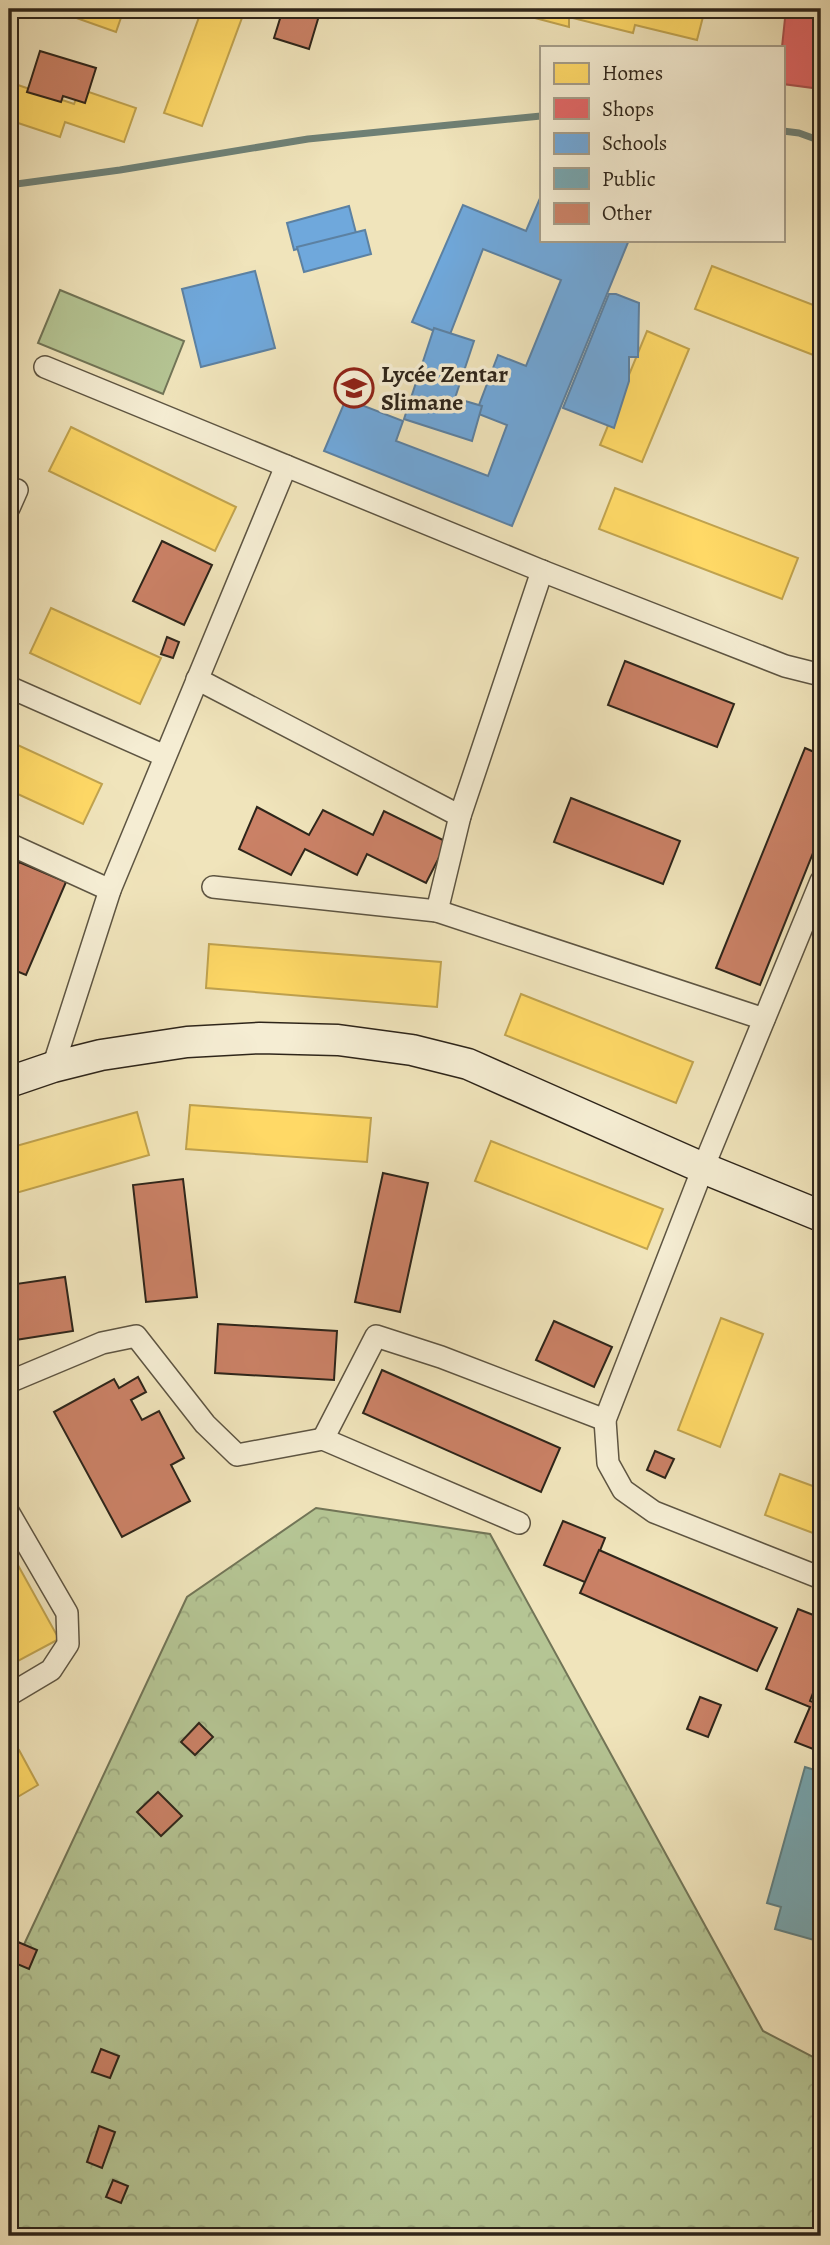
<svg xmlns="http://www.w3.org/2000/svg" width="830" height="2245" font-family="Alegreya,serif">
  <defs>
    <pattern id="forest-crowns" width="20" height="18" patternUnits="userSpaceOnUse" patternTransform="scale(1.75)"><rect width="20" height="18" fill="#b5c594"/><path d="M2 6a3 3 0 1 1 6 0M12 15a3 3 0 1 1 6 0" fill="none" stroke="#9ca97f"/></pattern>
  </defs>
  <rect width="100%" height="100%" fill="#f0e4bb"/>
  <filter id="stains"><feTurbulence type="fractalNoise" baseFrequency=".00286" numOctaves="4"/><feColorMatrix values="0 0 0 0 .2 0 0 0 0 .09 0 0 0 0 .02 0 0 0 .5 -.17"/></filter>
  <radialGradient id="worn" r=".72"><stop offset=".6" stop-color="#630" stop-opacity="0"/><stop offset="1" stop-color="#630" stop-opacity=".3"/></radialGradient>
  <polygon fill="url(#forest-crowns)" stroke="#727557" stroke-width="2" points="316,1508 490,1534 763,2031 821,2061 821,2236 9,2236 9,1960 20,1953 187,1597"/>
  <polygon fill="#b5c594" stroke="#727557" stroke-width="2" points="60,290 184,341 163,394 38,343"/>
  <g fill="#ffd966" stroke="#c0a34f" stroke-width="2">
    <polygon points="51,9 124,9 116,32"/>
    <polygon points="202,9 226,9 243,15 202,126 164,113"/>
    <polygon points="501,9 705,9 697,40 635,25 633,33 569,17 569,27"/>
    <polygon points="9,82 74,104 80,89 136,108 124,142 65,122 60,137 9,120"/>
    <polygon points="712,266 821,308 821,358 695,309"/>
    <polygon points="647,331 689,349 642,462 600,445"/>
    <polygon points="71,427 236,507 215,551 49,471"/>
    <polygon points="615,488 798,558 782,599 599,529"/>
    <polygon points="51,608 161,658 140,704 30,653"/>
    <polygon points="9,741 102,784 83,824 9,790"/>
    <polygon points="209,944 441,962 437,1007 206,988"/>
    <polygon points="521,994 693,1062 676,1103 505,1035"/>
    <polygon points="190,1105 371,1118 367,1162 186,1149"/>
    <polygon points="137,1112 149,1155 9,1195 9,1148"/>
    <polygon points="491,1141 663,1209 647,1249 475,1181"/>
    <polygon points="721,1318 763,1334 720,1447 678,1430"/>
    <polygon points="780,1474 821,1489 821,1536 765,1515"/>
    <polygon points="9,1549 59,1639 18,1661 9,1645"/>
    <polygon points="19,1750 38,1785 9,1802 9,1755"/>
  </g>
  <polygon fill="#e06666" stroke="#ab524f" stroke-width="2" points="786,9 821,9 821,89 783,84 782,47"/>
  <g fill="#6fa8dc" stroke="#5c81a2" stroke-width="2">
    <polygon points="541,196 541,240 629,240 512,526 324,451 346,399 403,421 396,441 488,476 507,425 476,413 498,355 526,366 561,280 483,249 449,337 412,322 463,205 526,231"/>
    <polygon points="349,206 356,233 294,250 287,223"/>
    <polygon points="365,230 371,254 304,272 297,247"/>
    <polygon points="255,271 275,348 201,367 182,289"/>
    <polygon points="609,294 616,294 639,303 638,357 629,357 629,381 614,428 563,408"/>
    <polygon points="434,328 474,341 455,398 482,406 472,441 404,419"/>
  </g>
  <polygon fill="#76a5af" stroke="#607f82" stroke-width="2" points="805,1767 821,1772 821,1942 775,1929 781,1907 767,1903"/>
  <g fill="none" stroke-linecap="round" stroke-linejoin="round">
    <g stroke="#6f8176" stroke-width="7">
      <polyline points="783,131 799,133 821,141"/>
      <polyline points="9,185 120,170 308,139 541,116"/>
    </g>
  </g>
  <g fill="#ca8166" stroke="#2e251a" stroke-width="2">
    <polygon points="283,9 321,9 309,49 274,38"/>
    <polygon points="40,51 96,68 85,103 63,96 61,102 27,92"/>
    <polygon points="162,541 212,565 184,625 133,601"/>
    <polygon points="167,637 179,642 173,658 161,654"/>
    <polygon points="625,661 734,704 717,747 608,705"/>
    <polygon points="805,748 821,755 821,833 760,985 716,968"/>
    <polygon points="571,798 680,841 663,884 554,842"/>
    <polygon points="257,807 309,835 323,810 373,835 384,811 447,842 426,883 367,854 357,875 305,849 291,875 239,849"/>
    <polygon points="19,862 66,882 26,975 9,968 9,887"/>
    <polygon points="383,1173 428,1183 400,1312 355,1302"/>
    <polygon points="183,1179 197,1297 146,1302 133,1185"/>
    <polygon points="65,1277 73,1331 9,1341 9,1285"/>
    <polygon points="554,1321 612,1347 594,1387 536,1360"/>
    <polygon points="218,1324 337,1331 334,1380 215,1373"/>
    <polygon points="382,1370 560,1448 541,1492 363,1413"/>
    <polygon points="138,1377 146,1392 131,1400 142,1420 159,1411 184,1458 171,1465 190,1501 122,1537 54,1412 114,1379 119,1388"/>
    <polygon points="655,1451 674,1459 665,1478 647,1470"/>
    <polygon points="563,1521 605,1538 587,1583 544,1565"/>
    <polygon points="599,1550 777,1628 757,1671 580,1593"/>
    <polygon points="798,1609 821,1618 821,1672 810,1701 821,1705 821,1752 795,1742 810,1707 766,1689"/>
    <polygon points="700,1697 721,1705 708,1737 687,1729"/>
    <polygon points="199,1723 213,1737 195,1755 181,1742"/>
    <polygon points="158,1792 182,1816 161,1836 137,1812"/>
    <polygon points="18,1942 37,1950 29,1969 10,1961"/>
    <polygon points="101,2049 119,2056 110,2078 92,2072"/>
    <polygon points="99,2126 115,2132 102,2168 87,2162"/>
    <polygon points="113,2180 128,2186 121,2203 106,2197"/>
  </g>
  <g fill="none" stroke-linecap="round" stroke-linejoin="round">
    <g stroke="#5e5542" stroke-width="24">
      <g id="street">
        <polyline points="45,367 542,571 785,666 821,675"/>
        <polyline points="9,508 17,490"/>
        <polyline points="197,679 460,816"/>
        <polyline points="9,687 165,756"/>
        <polyline points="9,844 110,890"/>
        <polyline points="821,881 703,1168 605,1420 608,1463 623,1490 654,1512 821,1578"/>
        <polyline points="213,887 437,911 764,1019"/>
        <polyline points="437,911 460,816 542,571"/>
        <polyline points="53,1067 110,890 286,466"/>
        <polyline points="9,1382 102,1343 136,1336 205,1424 237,1455 323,1439 519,1523"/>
        <polyline points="323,1439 376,1336 441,1357 605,1420"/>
        <polyline points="9,1513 67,1613 68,1644 51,1670 9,1695"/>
      </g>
    </g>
    <g stroke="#2e251a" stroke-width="33">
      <polyline id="secondary" points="9,1082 53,1067 101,1055 187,1042 260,1038 338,1040 412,1050 468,1064 703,1168 821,1216"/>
    </g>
    <use href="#street" stroke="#f5edd3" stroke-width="21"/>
    <use href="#secondary" stroke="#f5edd3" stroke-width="30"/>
  </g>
  <defs>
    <g id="school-ring" transform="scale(2.0125)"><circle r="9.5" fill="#f5edd3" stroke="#8f2418" stroke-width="1.5"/><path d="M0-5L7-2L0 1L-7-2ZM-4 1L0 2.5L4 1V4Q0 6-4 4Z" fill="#8f2418"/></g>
  </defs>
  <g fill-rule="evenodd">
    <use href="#school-ring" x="354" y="388"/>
  </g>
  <g text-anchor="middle" stroke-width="7" stroke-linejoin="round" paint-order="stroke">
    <g font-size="24" font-weight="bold" fill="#2e251a" stroke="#f5edd3" text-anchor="start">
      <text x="381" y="382">Lycée Zentar<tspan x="381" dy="28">Slimane</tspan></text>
    </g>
  </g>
  <rect width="830" height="2245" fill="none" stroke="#f0e4bb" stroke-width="35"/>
  <rect x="10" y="10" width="809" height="2224" fill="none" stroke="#2e251a" stroke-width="3.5"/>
  <rect x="18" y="18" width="795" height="2210" fill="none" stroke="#2e251a" stroke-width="2"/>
  <rect x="540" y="46" width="245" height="196" fill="#f5edd3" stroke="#a59d89" stroke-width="2"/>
  <rect x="554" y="63" width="35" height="21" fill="#ffd966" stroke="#a59d89" stroke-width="2"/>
  <text x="602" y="80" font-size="21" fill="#2e251a">Homes</text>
  <rect x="554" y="98" width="35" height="21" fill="#e06666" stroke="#a59d89" stroke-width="2"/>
  <text x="602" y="116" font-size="21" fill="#2e251a">Shops</text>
  <rect x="554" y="133" width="35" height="21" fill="#6fa8dc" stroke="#a59d89" stroke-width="2"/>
  <text x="602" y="150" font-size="21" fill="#2e251a">Schools</text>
  <rect x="554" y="168" width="35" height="21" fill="#76a5af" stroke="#a59d89" stroke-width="2"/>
  <text x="602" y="186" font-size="21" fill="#2e251a">Public</text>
  <rect x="554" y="203" width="35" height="21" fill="#ca8166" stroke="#a59d89" stroke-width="2"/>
  <text x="602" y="220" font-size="21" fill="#2e251a">Other</text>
  <rect width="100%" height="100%" filter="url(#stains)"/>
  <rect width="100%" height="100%" fill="url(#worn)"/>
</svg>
